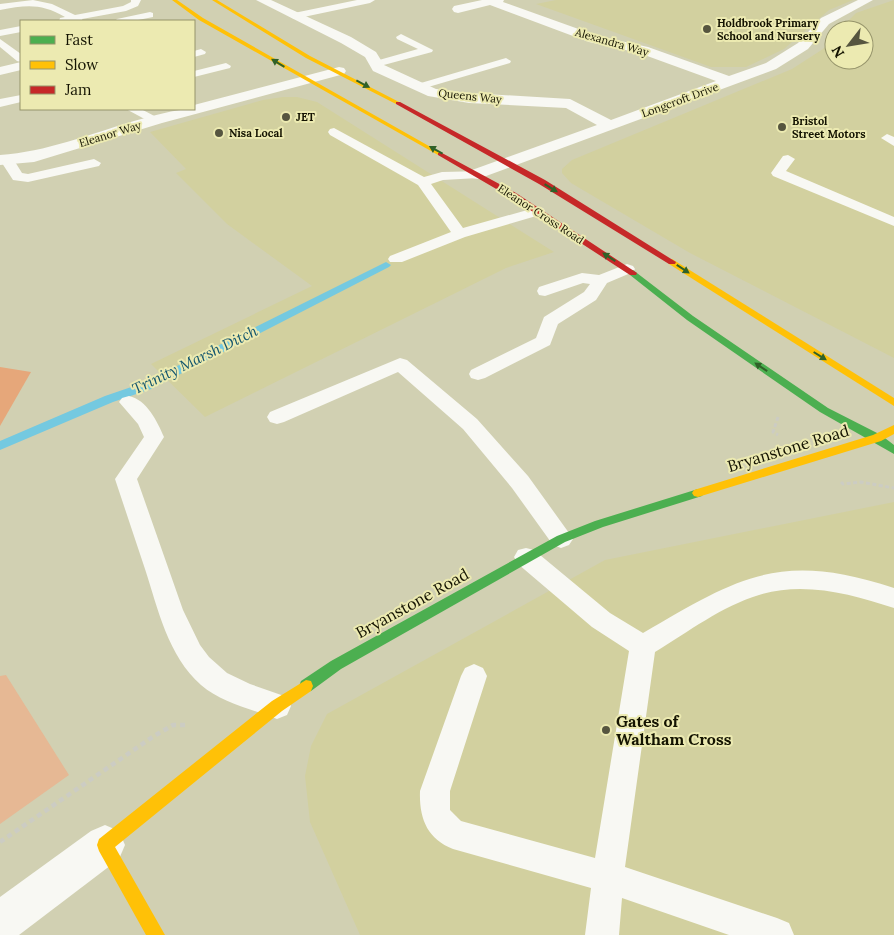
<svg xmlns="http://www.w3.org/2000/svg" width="894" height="935" font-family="Lora,serif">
  <rect width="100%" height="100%" fill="#d1d0b2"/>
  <g fill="#d2d09f">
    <polygon points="556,0 853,0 829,10 784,49 746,67 711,67 536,4"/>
    <polygon points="894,0 894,358 690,253 571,183 562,173 562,169 572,160 792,69 823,49 834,37 834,60 864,60 864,30 839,30 856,13"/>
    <polygon points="297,97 317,102 554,252 506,268 205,417 151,364 312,286 227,224 176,173 186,169 150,132 263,100 283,97"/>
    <polygon points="894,502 894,935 360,935 310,822 305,776 311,746 327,714 605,560"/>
  </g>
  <polygon fill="#e6b894" points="6,675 69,775 0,824 0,676"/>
  <polygon fill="#e6a77a" points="0,367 31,372 0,426"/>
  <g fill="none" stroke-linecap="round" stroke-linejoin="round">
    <polygon fill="#74c9e0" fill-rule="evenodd" points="386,262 391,265 389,267 151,389 113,402 0,450 0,441 105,396 143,383"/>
    <g stroke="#ccccc3" stroke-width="3" stroke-dasharray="4 2.5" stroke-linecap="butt">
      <polyline points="778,417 773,432 778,435"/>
      <polyline points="841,482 843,484 861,482 894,488"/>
    </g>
    <polyline stroke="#ccccc3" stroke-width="4.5" stroke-dasharray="5 4" stroke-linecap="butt" points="0,842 154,736 173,725 188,725"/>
    <g fill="#f8f8f3" fill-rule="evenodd">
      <path d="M33,0L52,4L75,15L123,6L131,2V0H141L138,6L126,11L82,19L83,21H59L60,18L65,17C41,3 26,5 0,10V4Z"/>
      <polygon points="357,0 375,0 370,3 294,19 289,16 294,13"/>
      <polygon points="150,12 153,13 153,17 133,21 115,21 117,19"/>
      <polygon points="21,26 21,32 0,36 0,30"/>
      <polygon points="401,34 433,50 432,52 380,66 372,66 371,64 372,62 418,49 397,39 396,37"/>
      <polygon points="0,39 21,54 21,62 17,61 0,47"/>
      <polygon points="201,49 206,52 205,54 194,57 194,51"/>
      <polygon points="506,58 511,61 510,63 418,90 412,87 414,85"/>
      <polygon points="226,63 231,66 230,68 194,77 194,71"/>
      <polygon points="21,95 21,102 0,107 0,99"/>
      <polygon points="126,109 141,109 162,120 160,123 152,123"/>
      <polygon points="334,128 424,177 442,172 483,171 485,174 478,178 443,180 431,184 463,228 538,207 543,208 545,211 543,214 465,237 402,262 390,262 388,259 390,256 451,232 418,185 330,135 328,132 330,129"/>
      <polygon points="887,134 894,137 894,146 881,138"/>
      <polygon points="788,155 795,159 786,171 894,217 894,226 773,176 771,173 783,156"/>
      <polygon points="7,156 12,157 22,173 28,174 94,159 101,163 99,166 28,182 13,180 0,160"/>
      <polygon points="627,264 633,266 635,269 633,272 607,283 596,300 558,324 550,345 485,378 478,380 471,378 469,374 471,370 536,338 544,317 584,292 590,284 583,283 545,296 539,295 537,291 539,287 582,273 599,275"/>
      <polygon points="400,358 407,360 477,419 528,476 569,533 573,539 569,545 561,548 553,545 512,488 463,429 398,372 284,422 277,424 270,422 267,417 270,412"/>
      <path d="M129,396C147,400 157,421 164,437L137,479L183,610L200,645L209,657L227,673L250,684L287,697L291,706L287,715L277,719C252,709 222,703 201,685C168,656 158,609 145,569C135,539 125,509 115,479L144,437L138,424L119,402L122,398Z"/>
      <path d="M526,548L534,550L610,613L643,633C740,576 781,551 894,588V608C851,594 804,581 759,595C722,606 688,632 655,652L625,867L777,918L789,923L794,935H729L622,898L619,935H585L591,888L453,849C427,839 419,818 420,791L461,676L465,668L474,664L483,668L487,676L450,791V810L461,821L595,858L629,651L592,627L518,564L514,557L518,550Z"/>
    </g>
    <g fill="#f8f8f3" fill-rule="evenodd">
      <polygon points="256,0 271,0 351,37 376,52 384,65 436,89 469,93 570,99 611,120 716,81 639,53 589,42 490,5 458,13 454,12 452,9 454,6 482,0 504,0 503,2 598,36 648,47 729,76 766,63 798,43 821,18 858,0 873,0 829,24 808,49 776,69 478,179 472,178 469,174 472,170 597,125 566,108 469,103 428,96 373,71 365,57 341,43"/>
      <polygon points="21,62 21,70 0,75 0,67"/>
      <path d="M339,67L344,68L346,71L344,74L162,123L34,162L0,165V155C46,152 90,134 134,121C154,116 173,109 194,109V105Z"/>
      <polygon points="105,825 119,831 125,845 119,859 19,935 0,935 0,897 91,831"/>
    </g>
    <g fill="#4caf50" fill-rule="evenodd">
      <polygon points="633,270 693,316 828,408 881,435 894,445 894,454 820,412 687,320 630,275 630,271"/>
      <polygon points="698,489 702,490 704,493 702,496 603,527 565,542 341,669 311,691 306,692 301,691 299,686 301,681 331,661 557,536 595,521"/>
    </g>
    <g fill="#ffc107" fill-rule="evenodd">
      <polygon points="172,0 177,0 203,18 443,154 438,155 199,20"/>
      <polygon points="212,0 217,0 310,56 401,103 396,104 306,58"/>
      <polygon points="672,259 894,398 894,406 669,264 668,262"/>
      <polygon points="894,425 894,434 881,441 698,497 694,496 692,493 694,490 873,435"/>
      <polygon points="306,680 311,681 313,686 311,691 282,711 115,847 165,935 146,935 99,851 97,845 99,839 272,701"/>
    </g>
    <g fill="#c62828" fill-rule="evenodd">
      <polygon points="396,102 400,102 545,180 676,262 675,264 669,264 539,184 396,104"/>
      <polygon points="438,153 442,153 516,193 637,273 636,275 630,275 510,197 438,155"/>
    </g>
  </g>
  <defs><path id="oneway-solid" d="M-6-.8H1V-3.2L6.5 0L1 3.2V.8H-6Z" transform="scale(1.25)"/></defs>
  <g fill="#306128">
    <use href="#oneway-solid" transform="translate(278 63) rotate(-149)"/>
    <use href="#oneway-solid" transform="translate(363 84) rotate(28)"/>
    <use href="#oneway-solid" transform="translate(436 150) rotate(-151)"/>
    <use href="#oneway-solid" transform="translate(551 188) rotate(31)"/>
    <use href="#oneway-solid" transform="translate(609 257) rotate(-147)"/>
    <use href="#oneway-solid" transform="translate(683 269) rotate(33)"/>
    <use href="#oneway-solid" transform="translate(820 356) rotate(32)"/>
    <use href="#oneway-solid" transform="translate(761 367) rotate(-146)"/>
  </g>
  <g fill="#56553f" stroke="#eceab1" stroke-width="2">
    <circle cx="707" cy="29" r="5"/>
    <circle cx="286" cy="117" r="5"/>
    <circle cx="782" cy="127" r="5"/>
    <circle cx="219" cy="133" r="5"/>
    <circle cx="606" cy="730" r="5"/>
  </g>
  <g text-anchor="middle" stroke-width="4" stroke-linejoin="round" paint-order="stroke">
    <g font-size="11" font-weight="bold" fill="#141301" stroke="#eceab1" text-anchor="start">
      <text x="717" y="27">Holdbrook Primary<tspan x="717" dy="13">School and Nursery</tspan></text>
      <text x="296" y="121">JET</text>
      <text x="792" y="125">Bristol<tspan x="792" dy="13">Street Motors</tspan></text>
      <text x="229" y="137">Nisa Local</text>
    </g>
    <g font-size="11" fill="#141301" stroke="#eceab1">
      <text transform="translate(612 42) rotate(16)" y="4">Alexandra Way</text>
      <text transform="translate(470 96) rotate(6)" y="4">Queens Way</text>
      <text transform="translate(680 100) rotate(-20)" y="4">Longcroft Drive</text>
      <text transform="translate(110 134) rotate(-17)" y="4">Eleanor Way</text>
      <text transform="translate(541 214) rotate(33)" y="4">Eleanor Cross Road</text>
    </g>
    <g font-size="15" font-style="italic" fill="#13566e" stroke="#eceab1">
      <text transform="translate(195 360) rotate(-26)" y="5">Trinity Marsh Ditch</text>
    </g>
    <g font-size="16" fill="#141301" stroke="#eceab1">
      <text transform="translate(788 448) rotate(-17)" y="6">Bryanstone Road</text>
      <text transform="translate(412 603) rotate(-29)" y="6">Bryanstone Road</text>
    </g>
    <g font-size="16" font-weight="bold" fill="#141301" stroke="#eceab1" text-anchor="start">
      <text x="616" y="727">Gates of<tspan x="616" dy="18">Waltham Cross</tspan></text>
    </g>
  </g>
  <rect x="20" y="20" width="175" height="90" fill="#eceab1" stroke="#96946b"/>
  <rect x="30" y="36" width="25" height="8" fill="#4caf50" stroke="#96946b"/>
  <text x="65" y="45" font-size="15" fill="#141301">Fast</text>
  <rect x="30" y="61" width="25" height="8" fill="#ffc107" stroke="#96946b"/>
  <text x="65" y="70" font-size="15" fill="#141301">Slow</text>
  <rect x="30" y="86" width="25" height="8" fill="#c62828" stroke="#96946b"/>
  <text x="65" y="95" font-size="15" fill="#141301">Jam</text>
  <g transform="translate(849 45) rotate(239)"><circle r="24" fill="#eceab1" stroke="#96946b"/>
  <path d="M0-4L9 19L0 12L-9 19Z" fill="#56553f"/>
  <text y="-8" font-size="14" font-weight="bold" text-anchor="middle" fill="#141301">N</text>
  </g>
</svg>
